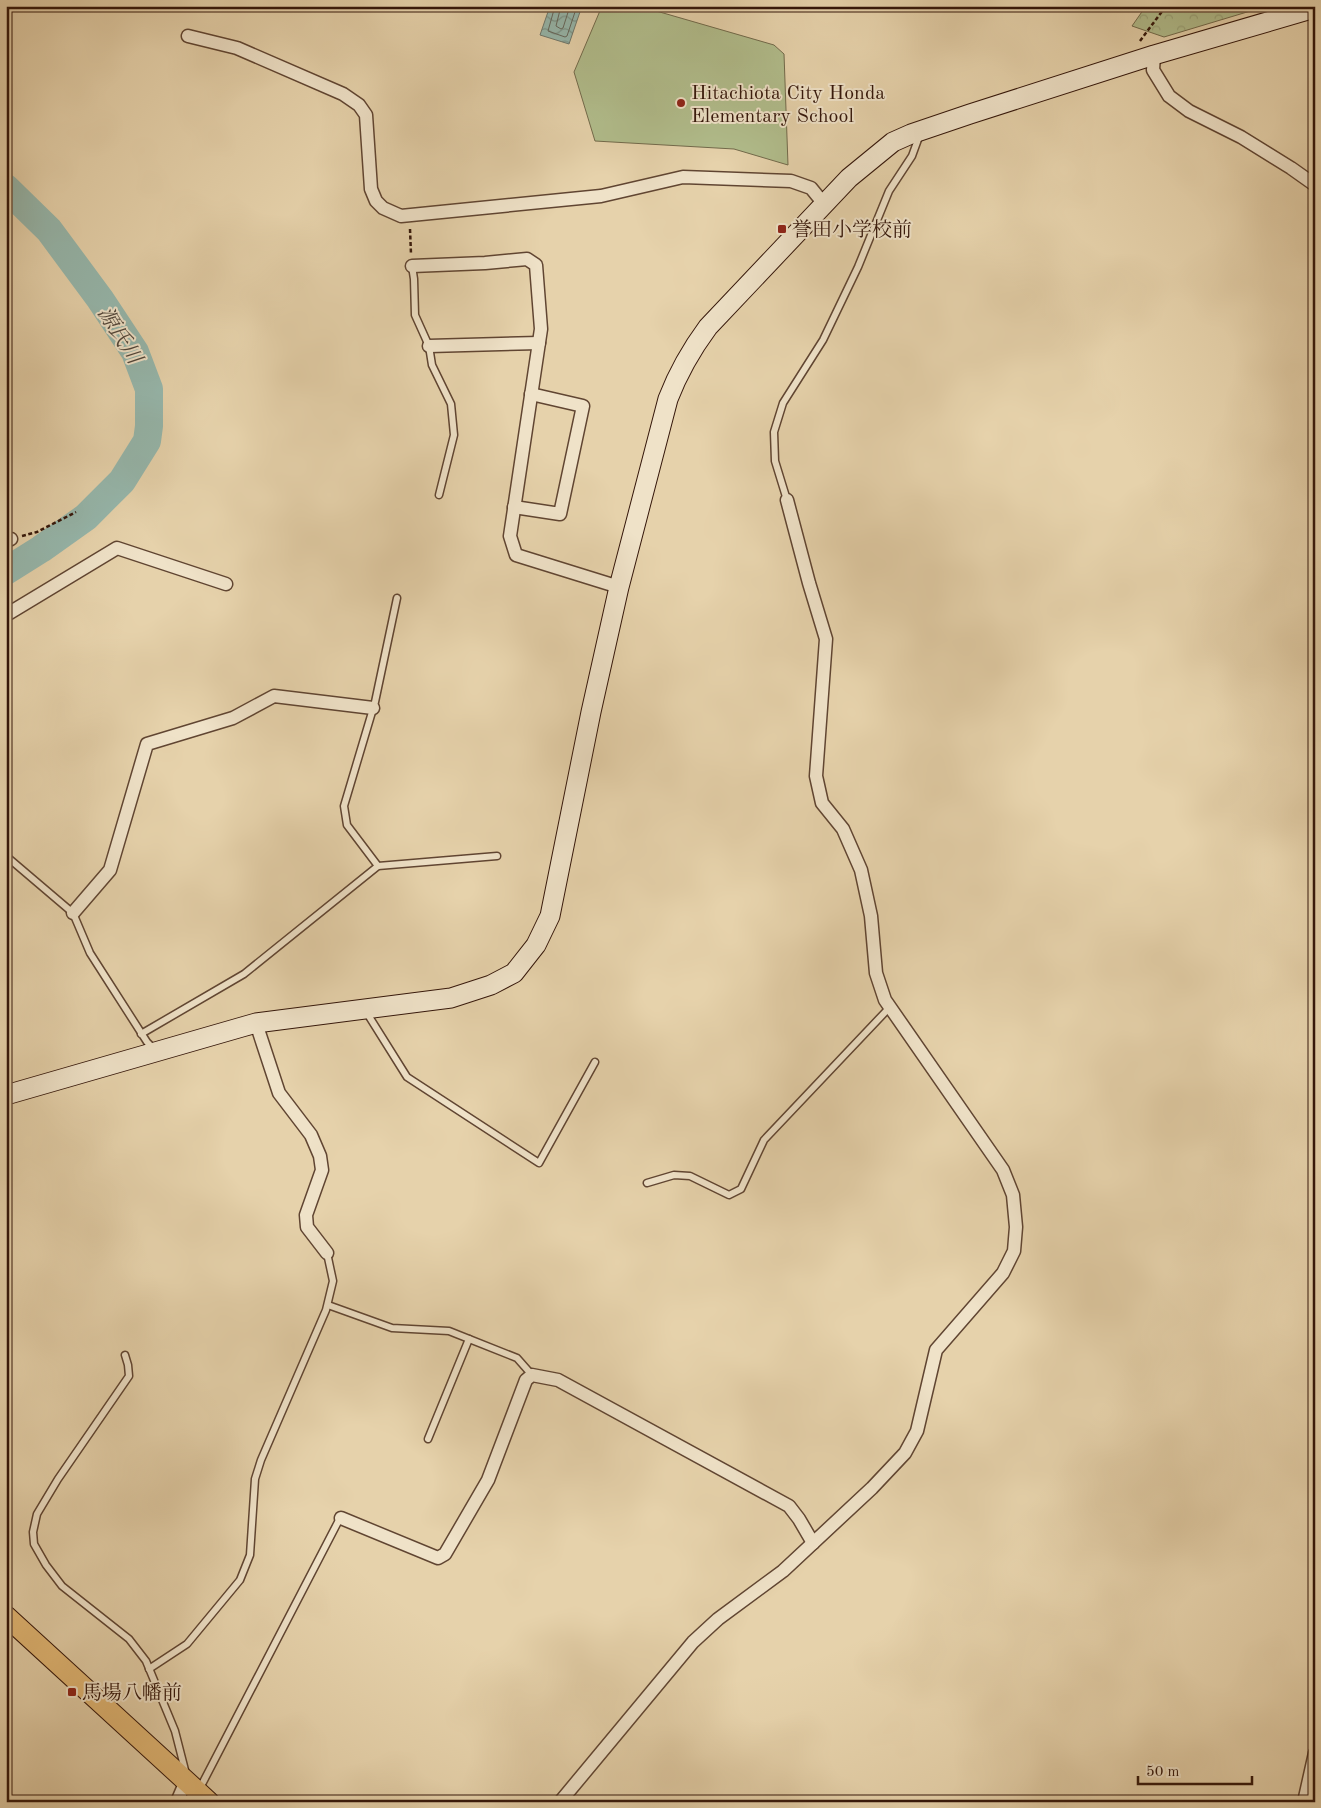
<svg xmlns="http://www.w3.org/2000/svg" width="1321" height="1808" font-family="'Old Standard TT','Noto Serif JP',serif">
  <defs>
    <pattern id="forest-crowns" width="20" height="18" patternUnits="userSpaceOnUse" patternTransform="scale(1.25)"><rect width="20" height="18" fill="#b1bd8c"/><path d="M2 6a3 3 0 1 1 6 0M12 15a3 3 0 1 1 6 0" fill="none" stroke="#99a277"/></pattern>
    <pattern id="water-waves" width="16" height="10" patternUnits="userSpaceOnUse" patternTransform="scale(1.25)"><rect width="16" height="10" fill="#96b7ac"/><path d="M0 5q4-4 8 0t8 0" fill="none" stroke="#7b948a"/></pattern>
  </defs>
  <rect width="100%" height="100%" fill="#e6d2ab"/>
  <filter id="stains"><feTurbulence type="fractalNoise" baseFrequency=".004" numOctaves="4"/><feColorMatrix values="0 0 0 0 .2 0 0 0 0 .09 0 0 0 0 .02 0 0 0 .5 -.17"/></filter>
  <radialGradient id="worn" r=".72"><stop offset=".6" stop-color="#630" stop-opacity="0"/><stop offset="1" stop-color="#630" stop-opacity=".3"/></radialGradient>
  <polygon fill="#b1bd8c" stroke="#726a4b" points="602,6 639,6 774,45 784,54 788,165 734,149 595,141 574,72"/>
  <polygon fill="url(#forest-crowns)" stroke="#726a4b" points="1146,6 1267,6 1164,37 1132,26"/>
  <polygon fill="url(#water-waves)" stroke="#6f776b" points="550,6 582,6 569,44 540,35"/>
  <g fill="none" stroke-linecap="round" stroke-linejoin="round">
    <g stroke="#65665b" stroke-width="1">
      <polyline points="555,6 548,31 565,37 567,36 577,6"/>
      <polyline points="561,6 556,26 561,29 563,28 570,6"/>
    </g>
    <polyline stroke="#96b7ac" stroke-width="28" points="6,188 49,230 100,299 135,352 149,389 149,426 147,441 122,481 86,517 41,549 6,571"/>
    <g stroke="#604532" stroke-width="9">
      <g id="lane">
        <polyline points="412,266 414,279 415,315 429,346 432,365 451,404 454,435 439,495"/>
        <polyline points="787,500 775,461 774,432 783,403 823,340 858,267 889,191 912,156 920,134"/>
        <polyline points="6,856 73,913 90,953 147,1042 154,1049"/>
        <polyline points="378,866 347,825 344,806 375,702 397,598"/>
        <polyline points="365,1010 407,1077 539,1163 595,1062"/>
        <polyline points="141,1034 244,974 378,866 497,856"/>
        <polyline points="647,1183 674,1175 690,1176 729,1195 741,1189 764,1140 890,1007"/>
        <polyline points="328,1305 392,1328 449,1331 517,1358 532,1375"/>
        <polyline points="125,1355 128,1365 129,1376 58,1479 37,1514 33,1532 34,1544 46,1565 62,1586 129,1639 146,1661 175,1731 186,1774"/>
        <polyline points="428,1439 469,1339"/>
        <polyline points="149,1669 187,1644 240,1580 250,1555 255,1479 261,1460 326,1310 333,1281 327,1253"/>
        <polyline points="200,1788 338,1522 341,1518"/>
      </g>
    </g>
    <g stroke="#604532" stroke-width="15">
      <g id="street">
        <polyline points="188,36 237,48 343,94 359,105 366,115 371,189 376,201 383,208 401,216 601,196 683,177 791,181 811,188 824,204"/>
        <polyline points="1154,55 1153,70 1169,96 1189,111 1241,137 1291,168 1315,185"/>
        <polyline points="412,266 485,263 527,259 536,265 541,329 510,536 516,555 619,587"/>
        <polyline points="429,346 539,343"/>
        <polyline points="514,507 560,514 583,406 531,394"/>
        <polyline points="6,541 11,539"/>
        <polyline points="6,615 117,548 226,584"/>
        <polyline points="73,913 110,870 147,744 233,718 274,696 373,708"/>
        <polyline points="256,1023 279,1093 311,1135 320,1156 322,1170 306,1215 307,1227 327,1253"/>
        <polyline points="341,1518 438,1558 445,1554 488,1480 526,1380 532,1375 558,1380 789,1506 799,1519 813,1543"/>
        <polyline points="177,1802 186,1781"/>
        <polyline points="560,1802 693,1642 718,1619 783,1571 872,1488 905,1453 917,1431 936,1350 1003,1273 1014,1251 1016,1227 1013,1195 1003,1170 885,1000 876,973 871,916 861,870 843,829 822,803 816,776 826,639 809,583 787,500"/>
        <polyline points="1304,1802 1315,1753"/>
      </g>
    </g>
    <g stroke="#34160a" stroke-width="21">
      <path id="secondary" d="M6,1095L242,1027L256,1023L451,998L491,985L514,973L536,945L550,916L591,712L619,587L668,399C678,373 691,350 708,327L849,178L893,142L911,134L970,114L1154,55L1315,8"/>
    </g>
    <g stroke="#34160a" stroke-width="22">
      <polyline id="primary" points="6,1616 209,1802"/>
    </g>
    <g stroke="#34160a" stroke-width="2.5" stroke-dasharray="4 2.5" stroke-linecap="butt">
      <polyline points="1140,41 1166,6"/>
      <polyline points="410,229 411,254"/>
      <polyline points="22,536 37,532 76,512"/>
    </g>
    <use href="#lane" stroke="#efe2c8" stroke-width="6"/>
    <use href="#street" stroke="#efe2c8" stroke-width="12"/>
    <use href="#secondary" stroke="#efe2c8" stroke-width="19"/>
    <use href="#primary" stroke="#e3b976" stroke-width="20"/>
  </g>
  <g fill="#8f2418" stroke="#efe2c8" stroke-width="2">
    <circle cx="681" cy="103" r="5"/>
    <rect x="777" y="224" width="10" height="10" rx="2.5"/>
    <rect x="67" y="1687" width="10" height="10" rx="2.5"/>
  </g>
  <g text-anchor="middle" stroke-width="4" stroke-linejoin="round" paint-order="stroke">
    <g font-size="20" fill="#34160a" stroke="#efe2c8" text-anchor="start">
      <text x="691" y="99">Hitachiota City Honda<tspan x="691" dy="23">Elementary School</tspan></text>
      <text x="792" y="236">誉田小学校前</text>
      <text x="82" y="1699">馬場八幡前</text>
    </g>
    <g font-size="21" font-style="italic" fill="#51463b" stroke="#efe2c8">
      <text transform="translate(120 335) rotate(58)" y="7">源氏川</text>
    </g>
  </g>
  <rect width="1321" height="1808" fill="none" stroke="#e6d2ab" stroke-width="25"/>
  <rect x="8" y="8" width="1306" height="1793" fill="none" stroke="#34160a" stroke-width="2.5"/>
  <rect x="12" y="12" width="1296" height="1783" fill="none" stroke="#34160a"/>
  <path d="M1138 1776v8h114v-8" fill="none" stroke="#34160a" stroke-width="2.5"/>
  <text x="1146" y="1776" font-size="15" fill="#34160a" stroke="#efe2c8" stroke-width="4" paint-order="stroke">50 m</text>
  <rect width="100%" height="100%" filter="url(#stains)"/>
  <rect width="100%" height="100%" fill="url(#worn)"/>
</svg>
